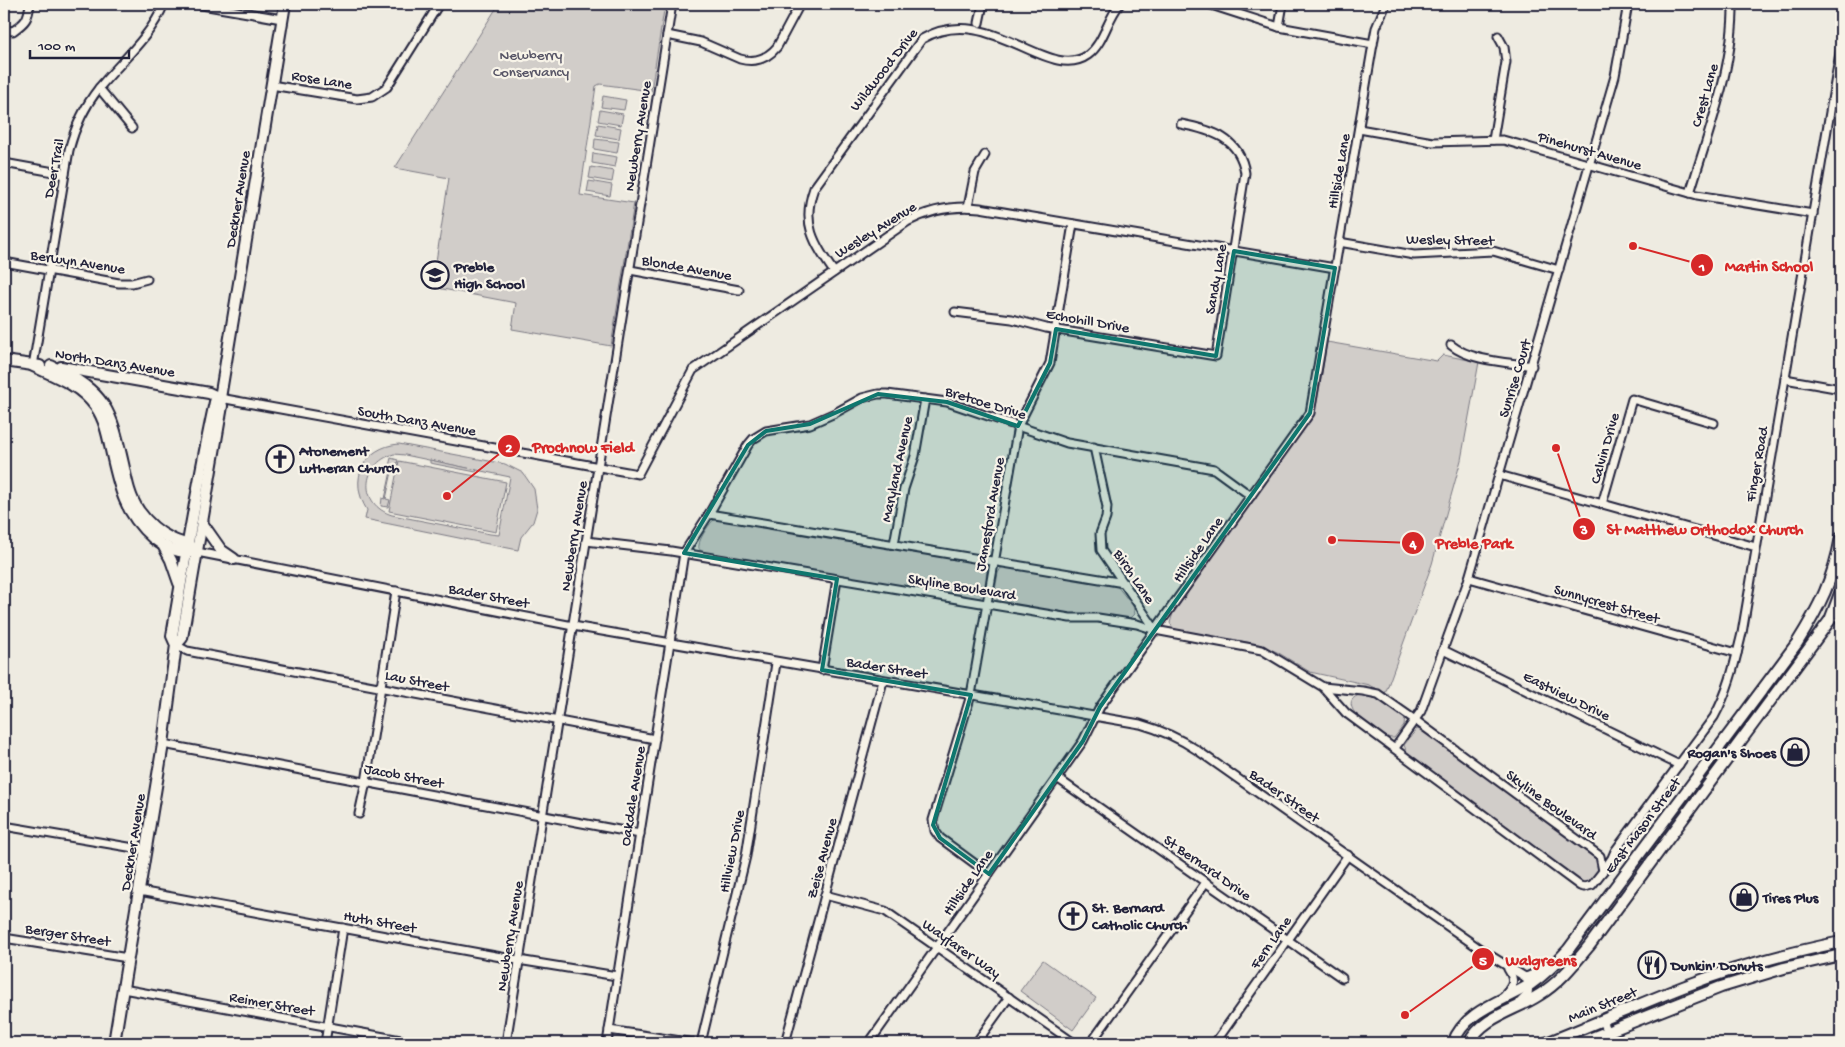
<svg xmlns="http://www.w3.org/2000/svg" width="1845" height="1047" font-family="'Gochi Hand',sans-serif">
  <rect width="100%" height="100%" fill="#eeebe1"/>
  <filter id="ink" filterUnits="userSpaceOnUse"><feTurbulence type="fractalNoise" baseFrequency=".02" numOctaves="2"/><feDisplacementMap in="SourceGraphic" scale="10" xChannelSelector="R" yChannelSelector="G"/><feConvolveMatrix kernelMatrix="1 2 1 2 8 2 1 2 1" color-interpolation-filters="sRGB"/></filter>
  <g filter="url(#ink)">
    <g fill="#d1cdc9" stroke="#7a7882" fill-rule="evenodd">
      <polygon points="499,4 665,4 651,91 600,84 596,86 580,195 634,203 611,346 512,329 516,303 432,287 449,178 395,168"/>
      <polygon points="603,96 626,100 624,110 601,107"/>
      <polygon points="600,110 623,114 621,125 598,121"/>
      <polygon points="598,124 621,128 619,139 596,135"/>
      <polygon points="595,139 619,142 617,153 594,149"/>
      <polygon points="593,153 617,157 615,167 592,163"/>
      <polygon points="591,167 614,171 612,182 589,178"/>
      <polygon points="589,181 612,185 610,196 587,192"/>
      <polygon points="1327,342 1437,361 1443,355 1479,362 1461,460 1432,564 1385,694 1369,685 1310,672 1277,652 1258,644 1178,630 1173,628 1170,623 1173,613 1312,417 1317,402"/>
      <path d="M399,444L505,464L523,473L534,489L537,509L533,522L521,537L518,550L365,519L367,510C348,480 363,447 399,444ZM394,454L405,455L510,477L499,535L490,534L392,515C359,505 360,464 394,454Z"/>
      <polygon points="391,458 398,460 396,467 393,467 386,499 390,500 388,507 381,506 382,498 385,499 392,467 389,466"/>
      <polygon points="430,460 477,470 476,472 430,463"/>
      <polygon points="399,461 506,482 496,532 389,511"/>
      <path d="M715,519L982,563L987,567V570L984,593L981,597L976,598L702,552C700,549 698,549 699,545C699,539 710,522 715,519Z"/>
      <polygon points="1006,567 1117,586 1133,606 1135,614 1132,617 1125,619 1096,614 1067,614 999,602 994,596 998,573 1001,568"/>
      <path d="M1365,694C1380,696 1394,707 1405,717L1404,725L1394,738C1380,740 1326,699 1365,694Z"/>
      <path d="M1417,729L1423,730L1596,858C1604,867 1596,875 1591,883L1585,884L1582,883L1407,753L1404,745Z"/>
      <polygon points="1043,960 1096,998 1073,1030 1020,991"/>
    </g>
    <g fill="none" stroke-linecap="round" stroke-linejoin="round">
      <g stroke="#22223b" stroke-width="11">
        <g id="street">
          <polyline points="196,4 282,19"/>
          <polyline points="1208,4 1279,27 1373,44"/>
          <polyline points="979,23 983,4"/>
          <polyline points="1279,27 1283,4"/>
          <path d="M4,30L13,31C26,22 28,19 30,4"/>
          <path d="M667,35L701,42L740,59C755,63 767,59 777,47L800,4"/>
          <polyline points="271,85 357,99 372,97 387,87 439,4"/>
          <polyline points="99,88 132,128"/>
          <polyline points="1359,129 1433,142 1503,140 1697,195 1813,214"/>
          <polyline points="1493,140 1506,62 1504,47 1498,36"/>
          <polyline points="4,163 65,174"/>
          <path d="M1690,193C1708,133 1734,66 1733,4"/>
          <polyline points="968,207 975,172 985,155"/>
          <polyline points="1339,242 1414,255 1493,251 1559,270"/>
          <polyline points="4,262 119,283 132,283 147,279"/>
          <polyline points="630,270 739,290"/>
          <path d="M834,272C814,243 801,224 814,188L922,39C988,0 1048,84 1088,55C1104,43 1107,19 1120,4"/>
          <path d="M955,312L1012,319L1046,328L1216,356L1245,173C1240,138 1212,130 1181,124"/>
          <path d="M1451,345C1470,361 1507,362 1532,366"/>
          <path d="M33,366L69,150C75,127 84,107 99,88C122,60 150,38 164,4"/>
          <polyline points="1785,379 1841,389"/>
          <path d="M220,398L638,474L693,370L907,222C931,209 954,205 980,208L1335,268"/>
          <polyline points="1094,447 1107,507 1106,518 1100,534 1101,550 1155,629"/>
          <polyline points="1499,475 1756,547"/>
          <polyline points="1602,504 1632,399 1714,423"/>
          <polyline points="709,514 1124,583"/>
          <polyline points="586,541 671,551 1070,618 1098,618 1137,624 1155,630 1262,650 1323,687 1346,713 1580,886 1584,887 1592,885 1603,871 1600,856 1415,720 1378,694 1363,691 1323,687"/>
          <polyline points="894,544 904,489 915,456 925,399"/>
          <path d="M197,552L573,626L1140,724C1161,730 1179,738 1197,750L1483,951L1525,977L1529,985L1528,994L1520,1002"/>
          <polyline points="1469,578 1737,653"/>
          <polyline points="176,645 187,651 655,739"/>
          <polyline points="1443,650 1679,765"/>
          <polyline points="822,670 837,579"/>
          <polyline points="163,744 640,834"/>
          <polyline points="1395,748 1421,711 1469,578 1615,76 1628,4"/>
          <polyline points="1057,778 1342,978"/>
          <polyline points="359,814 366,782 396,591"/>
          <polyline points="4,826 146,850"/>
          <path d="M1603,871L1612,858L1615,851L1714,717C1729,690 1735,662 1742,633L1841,47"/>
          <polyline points="989,874 940,838 935,831 933,820 971,695 1018,426 1050,363 1073,224"/>
          <polyline points="139,891 512,959 617,976"/>
          <polyline points="825,895 885,911 1074,1043"/>
          <polyline points="4,938 128,958"/>
          <path d="M1525,977C1537,975 1543,964 1554,962"/>
          <polyline points="123,989 417,1043"/>
          <path d="M1504,996C1513,986 1516,981 1508,969"/>
          <polyline points="1602,1021 1607,1032 1616,1043"/>
          <polyline points="609,1030 694,1043"/>
          <polyline points="325,1043 343,928"/>
          <polyline points="506,1043 672,4"/>
          <polyline points="607,1043 684,553 709,514 748,445 753,439 766,431 810,424 835,413 862,398 878,394 887,394 947,402 1067,443 1214,469 1251,496"/>
          <polyline points="701,1043 746,856 776,663"/>
          <polyline points="785,1043 883,681"/>
          <polyline points="869,1043 1083,741 1100,707 1310,413 1373,44 1376,28 1386,4"/>
          <polyline points="976,1043 1009,997"/>
          <polyline points="1091,1043 1206,882"/>
          <polyline points="1215,1043 1348,855"/>
        </g>
      </g>
      <g stroke="#22223b" stroke-width="14">
        <g id="secondary">
          <polyline points="4,361 40,366"/>
          <path d="M33,366C57,377 80,385 96,407C105,420 108,436 111,450C119,486 124,513 153,538C164,547 176,553 191,552"/>
          <path d="M51,366C108,393 111,411 124,468C127,483 130,498 139,511C147,522 158,532 170,538C177,542 185,543 191,547"/>
          <polyline points="61,367 209,393 220,398"/>
          <polyline points="202,523 221,550 234,559"/>
          <polyline points="164,547 171,560 179,583"/>
          <polyline points="176,645 182,638 222,406 220,398 285,4"/>
          <path d="M114,1043L163,744L176,645L172,636C185,558 198,480 215,402L220,398"/>
          <path d="M1453,1043C1465,1010 1504,1001 1531,984C1545,974 1556,963 1568,950L1797,643C1819,608 1834,578 1841,537"/>
          <path d="M1469,1043C1483,1016 1515,1011 1539,995C1559,983 1574,964 1589,946L1830,620L1841,591"/>
        </g>
      </g>
      <g stroke="#22223b" stroke-width="14">
        <g id="primary">
          <path d="M1546,1043C1592,1025 1637,1005 1683,987C1734,967 1788,953 1841,942"/>
          <polyline points="1579,1043 1721,987 1784,968 1841,955"/>
        </g>
      </g>
      <use href="#street" stroke="#f7f3e8" stroke-width="7"/>
      <use href="#secondary" stroke="#f7f3e8" stroke-width="10"/>
      <use href="#primary" stroke="#f7f3e8" stroke-width="10"/>
    </g>
  </g>
  <path fill="#0f766e" fill-opacity="0.2" stroke="#0f766e" stroke-width="4" stroke-linejoin="round" d="M1234,251L1335,268L1310,413L1100,707L1083,741L989,874L940,838L933,825L971,695L822,670L837,579L684,553L748,445L766,431L810,424L878,394L947,402L1018,426L1050,363L1056,329L1216,356Z"/>
  <defs>
    <g id="school-ring" transform="scale(1.4375)"><circle r="9.5" fill="#f7f3e8" stroke="#22223b" stroke-width="1.5"/><path d="M0-5L7-2L0 1L-7-2ZM-4 1L0 2.5L4 1V4Q0 6-4 4Z" fill="#22223b"/></g>
    <g id="church-ring" transform="scale(1.4375)"><circle r="9.5" fill="#f7f3e8" stroke="#22223b" stroke-width="1.5"/><path d="M-1.2-6h2.4v3.5h3.3v2.4h-3.3V6h-2.4V-.1h-3.3v-2.4h3.3Z" fill="#22223b"/></g>
    <g id="shop-ring" transform="scale(1.4375)"><circle r="9.5" fill="#f7f3e8" stroke="#22223b" stroke-width="1.5"/><path d="M-5-2.5h2.3a2.7 3.5 0 0 1 5.4 0H5L5.5 6h-11ZM-1.5-2.5h3a1.5 2.3 0 0 0-3 0Z" fill="#22223b"/></g>
    <g id="restaurant-ring" transform="scale(1.4375)"><circle r="9.5" fill="#f7f3e8" stroke="#22223b" stroke-width="1.5"/><path d="M-5-6h1v4h1v-4h1v4h1v-4h1v5L-1.5 .5V6h-2V.5L-5-1ZM5-6V6H3V1.5H1.5Q1.5-4 5-6Z" fill="#22223b"/></g>
  </defs>
  <g fill-rule="evenodd">
    <use href="#school-ring" x="435" y="275"/>
    <use href="#church-ring" x="280" y="459"/>
    <use href="#shop-ring" x="1795" y="752"/>
    <use href="#shop-ring" x="1744" y="897"/>
    <use href="#church-ring" x="1073" y="916"/>
    <use href="#restaurant-ring" x="1652" y="965"/>
  </g>
  <g text-anchor="middle" stroke-width="4.5" stroke-linejoin="round" paint-order="stroke">
    <g font-size="15" fill="#575566" stroke="#f7f3e8">
      <text x="531" y="59">Newberry<tspan x="531" dy="17">Conservancy</tspan></text>
    </g>
    <g font-size="15" fill="#22223b" stroke="#f7f3e8">
      <text transform="translate(883 69) rotate(-52)" y="5">Wildwood Drive</text>
      <text transform="translate(322 79) rotate(9)" y="5">Rose Lane</text>
      <text transform="translate(1704 95) rotate(-74)" y="5">Crest Lane</text>
      <text transform="translate(637 136) rotate(-81)" y="5">Newberry Avenue</text>
      <text transform="translate(1590 150) rotate(16)" y="5">Pinehurst Avenue</text>
      <text transform="translate(53 168) rotate(-79)" y="5">Deer Trail</text>
      <text transform="translate(1338 171) rotate(-80)" y="5">Hillside Lane</text>
      <text transform="translate(237 199) rotate(-81)" y="5">Deckner Avenue</text>
      <text transform="translate(875 229) rotate(-32)" y="5">Wesley Avenue</text>
      <text transform="translate(1450 239) rotate(1)" y="5">Wesley Street</text>
      <text transform="translate(78 261) rotate(9)" y="5">Berwyn Avenue</text>
      <text transform="translate(687 267) rotate(10)" y="5">Blonde Avenue</text>
      <text transform="translate(1215 279) rotate(-80)" y="5">Sandy Lane</text>
      <text transform="translate(1088 320) rotate(10)" y="5">Echohill Drive</text>
      <text transform="translate(115 362) rotate(9)" y="5">North Danz Avenue</text>
      <text transform="translate(1514 378) rotate(-73)" y="5">Sunrise Court</text>
      <text transform="translate(986 402) rotate(17)" y="5">Bretcoe Drive</text>
      <text transform="translate(417 420) rotate(10)" y="5">South Danz Avenue</text>
      <text transform="translate(1604 448) rotate(-74)" y="5">Calvin Drive</text>
      <text transform="translate(1756 464) rotate(-80)" y="5">Finger Road</text>
      <text transform="translate(896 469) rotate(-78)" y="5">Maryland Avenue</text>
      <text transform="translate(989 514) rotate(-80)" y="5">Jamesford Avenue</text>
      <text transform="translate(573 536) rotate(-81)" y="5">Newberry Avenue</text>
      <text transform="translate(1197 549) rotate(-55)" y="5">Hillside Lane</text>
      <text transform="translate(1135 576) rotate(56)" y="5">Birch Lane</text>
      <text transform="translate(962 586) rotate(9)" y="5">Skyline Boulevard</text>
      <text transform="translate(489 595) rotate(11)" y="5">Bader Street</text>
      <text transform="translate(1607 603) rotate(16)" y="5">Sunnycrest Street</text>
      <text transform="translate(887 667) rotate(9)" y="5">Bader Street</text>
      <text transform="translate(417 680) rotate(11)" y="5">Lau Street</text>
      <text transform="translate(1567 695) rotate(26)" y="5">Eastview Drive</text>
      <text transform="translate(404 775) rotate(11)" y="5">Jacob Street</text>
      <text transform="translate(1285 795) rotate(35)" y="5">Bader Street</text>
      <text transform="translate(632 796) rotate(-81)" y="5">Oakdale Avenue</text>
      <text transform="translate(1552 804) rotate(36)" y="5">Skyline Boulevard</text>
      <text transform="translate(1642 825) rotate(-53)" y="5">East Mason Street</text>
      <text transform="translate(132 842) rotate(-81)" y="5">Deckner Avenue</text>
      <text transform="translate(731 851) rotate(-79)" y="5">Hillview Drive</text>
      <text transform="translate(821 858) rotate(-75)" y="5">Zeise Avenue</text>
      <text transform="translate(1208 867) rotate(35)" y="5">St Bernard Drive</text>
      <text transform="translate(967 882) rotate(-55)" y="5">Hillside Lane</text>
      <text transform="translate(380 921) rotate(10)" y="5">Huth Street</text>
      <text transform="translate(68 934) rotate(9)" y="5">Berger Street</text>
      <text transform="translate(509 936) rotate(-81)" y="5">Newberry Avenue</text>
      <text transform="translate(1270 942) rotate(-55)" y="5">Fern Lane</text>
      <text transform="translate(962 948) rotate(35)" y="5">Wayfarer Way</text>
      <text transform="translate(272 1003) rotate(10)" y="5">Reimer Street</text>
      <text transform="translate(1602 1004) rotate(-22)" y="5">Main Street</text>
    </g>
    <g font-size="15" font-weight="bold" fill="#22223b" stroke="#f7f3e8" text-anchor="start">
      <text x="454" y="271">Preble<tspan x="454" dy="17">High School</tspan></text>
      <text x="299" y="455">Atonement<tspan x="299" dy="17">Lutheran Church</tspan></text>
      <text x="1776" y="757" text-anchor="end">Rogan's Shoes</text>
      <text x="1763" y="902">Tires Plus</text>
      <text x="1092" y="912">St. Bernard<tspan x="1092" dy="17">Catholic Church</tspan></text>
      <text x="1671" y="970">Dunkin' Donuts</text>
    </g>
  </g>
  <path fill="none" stroke="#d62828" stroke-width="2" d="M1633 246L1702 265M447 496L509 446M1556 448L1584 529M1332 540L1413 543M1405 1015L1483 959"/>
  <g fill="#d62828" stroke="#f7f3e8" stroke-width="2">
    <circle cx="1633" cy="246" r="5"/>
    <circle cx="447" cy="496" r="5"/>
    <circle cx="1556" cy="448" r="5"/>
    <circle cx="1332" cy="540" r="5"/>
    <circle cx="1405" cy="1015" r="5"/>
    <circle cx="1702" cy="265" r="12"/>
    <circle cx="509" cy="446" r="12"/>
    <circle cx="1584" cy="529" r="12"/>
    <circle cx="1413" cy="543" r="12"/>
    <circle cx="1483" cy="959" r="12"/>
  </g>
  <g font-size="15" text-anchor="middle" font-weight="bold" fill="#fff">
    <text x="1702" y="271">1</text>
    <text x="509" y="452">2</text>
    <text x="1584" y="534">3</text>
    <text x="1413" y="548">4</text>
    <text x="1483" y="965">5</text>
  </g>
  <g font-size="16" text-anchor="middle" font-weight="bold" fill="#d62828" stroke="#f7f3e8" stroke-width="4.5" stroke-linejoin="round" paint-order="stroke">
    <text x="1769" y="271">Martin School</text>
    <text x="583" y="452">Prochnow Field</text>
    <text x="1705" y="534">St Matthew Orthodox Church</text>
    <text x="1474" y="548">Preble Park</text>
    <text x="1541" y="965">Walgreens</text>
  </g>
  <rect width="1845" height="1047" fill="none" stroke="#f7f3e8" stroke-width="20"/>
  <rect x="10" y="10" width="1825" height="1027" fill="none" stroke="#22223b" stroke-width="2" filter="url(#ink)"/>
  <path d="M30 50v8h99v-8" fill="none" stroke="#22223b" stroke-width="2.5"/>
  <text x="38" y="50" font-size="15" fill="#22223b" stroke="#f7f3e8" stroke-width="4" paint-order="stroke">100 m</text>
</svg>
